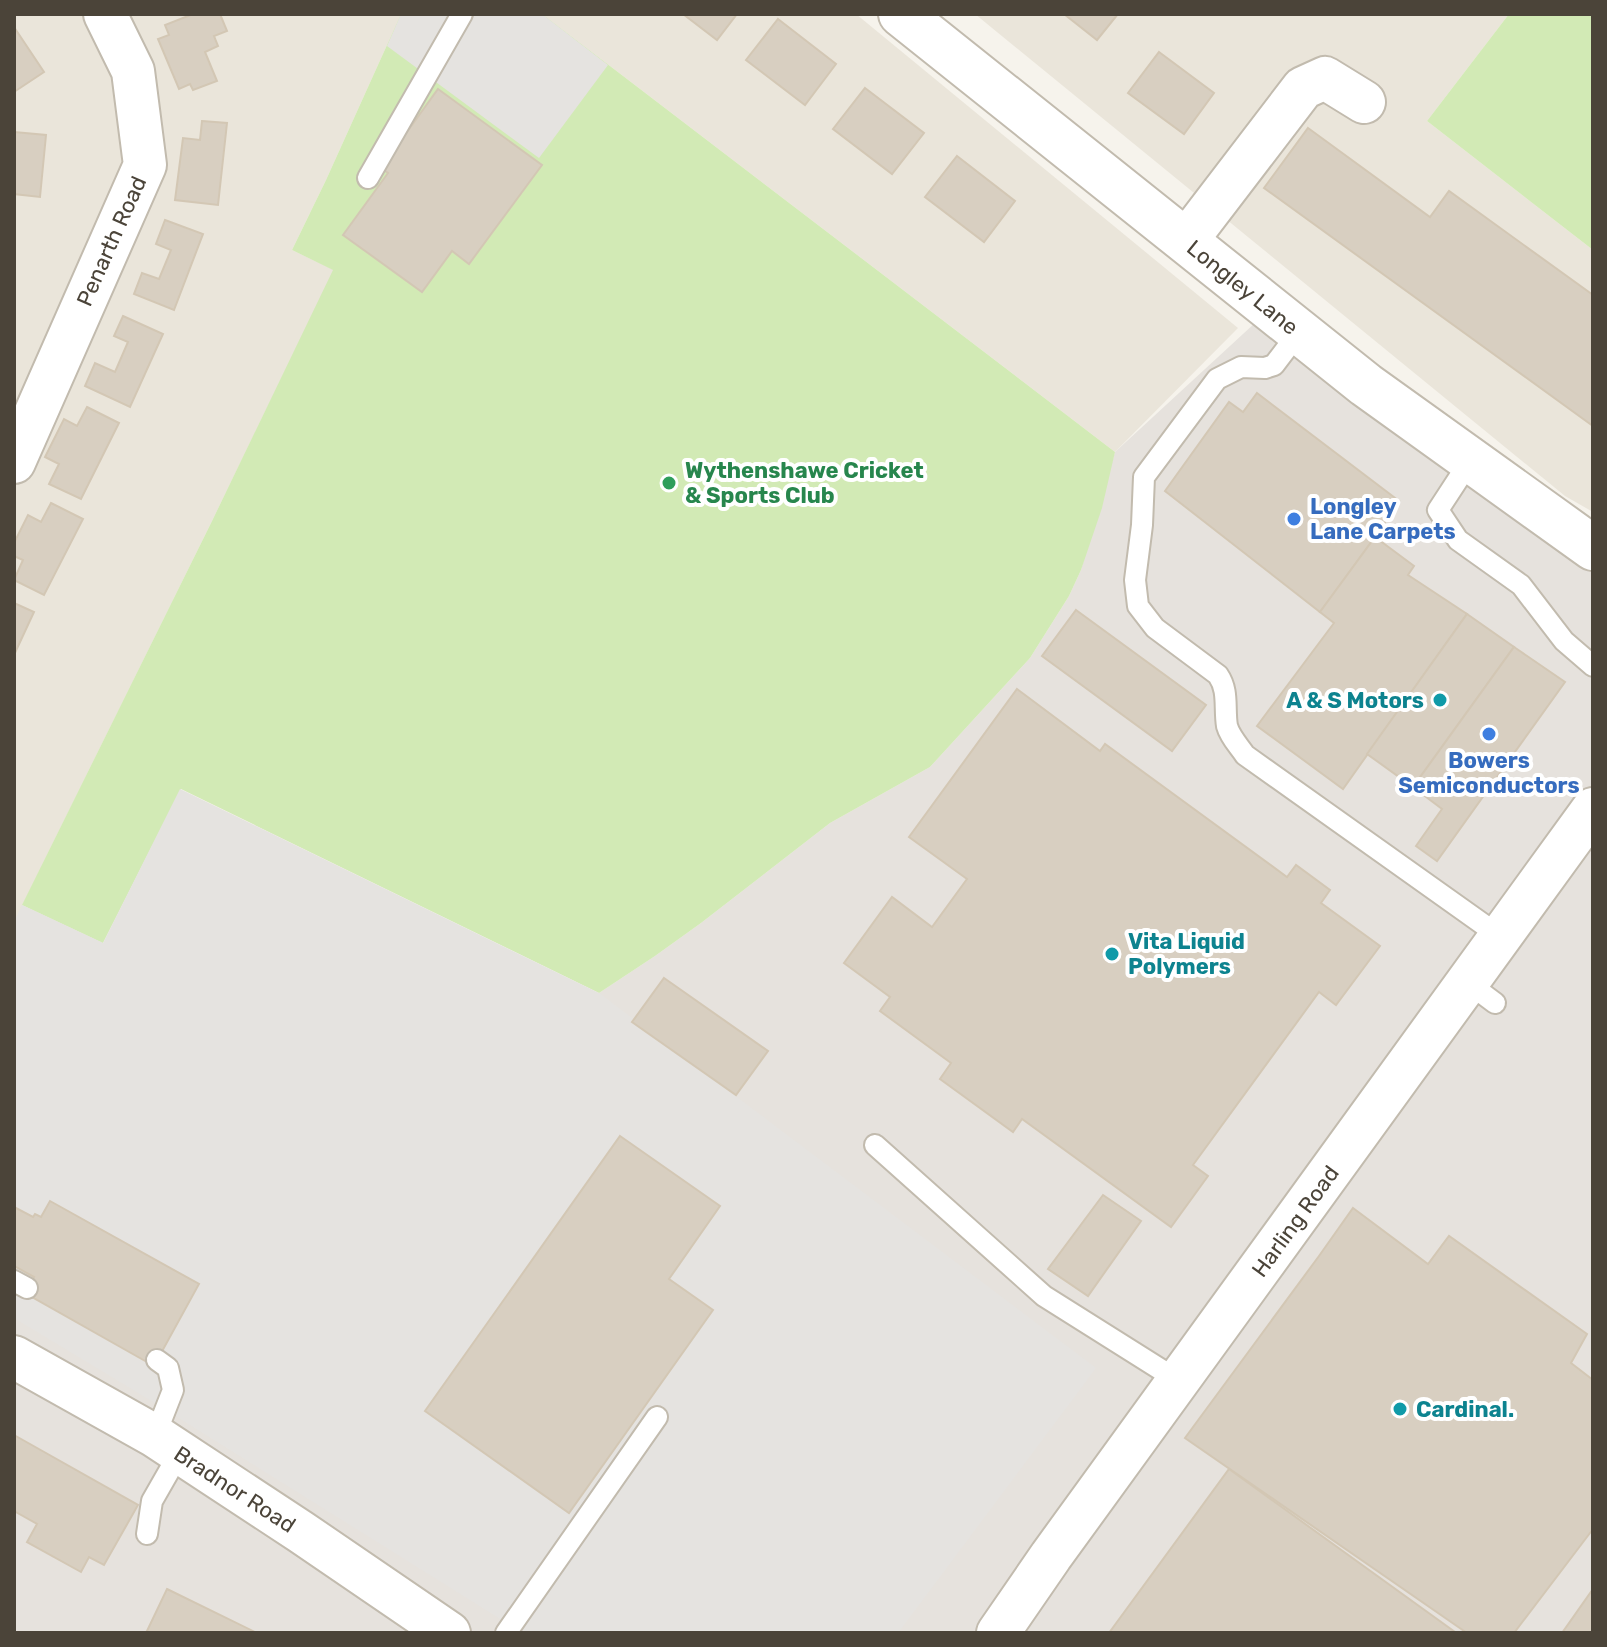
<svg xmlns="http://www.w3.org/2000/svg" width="1607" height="1647" font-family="Rubik,sans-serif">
  <rect width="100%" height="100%" fill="#f6f3ec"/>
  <g fill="#eae5da">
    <polygon points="14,14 401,14 326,180 292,250 334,270 212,521 14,922"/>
    <polygon points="542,14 856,14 1238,328 1115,452"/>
    <polygon points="975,14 1509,14 1427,121 1593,250 1593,512 1565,496"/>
  </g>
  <polygon fill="#e6e2dd" points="1256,322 1593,548 1593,1633 14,1633 14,922 22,905 103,943 599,993 655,956 701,923 830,823 930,767 1030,658 1069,596 1081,570 1115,452"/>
  <g fill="#d2eab5">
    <polygon points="401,14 542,14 1115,452 1102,508 1081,570 1069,596 1030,658 930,767 830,823 701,923 655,956 599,993 181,789 103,943 22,905 212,521 333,270 292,250 326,180"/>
    <polygon points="1509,14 1593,14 1593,250 1427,121"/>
  </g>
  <g fill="#e5e3e0">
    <polygon points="401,14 542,14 608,65 539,158 387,46"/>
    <polygon points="180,789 599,993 1096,1368 898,1633 523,1633 150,1400 14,1318 14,922 22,905 103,943"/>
  </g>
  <g fill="#d8cfc1" stroke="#d3c7b4" stroke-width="2">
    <polygon points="193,14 220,14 227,31 214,36 218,46 205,52 217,81 193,90 190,84 179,89 158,39 169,35 165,25"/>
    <polygon points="683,14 737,14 717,40"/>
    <polygon points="1064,14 1118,14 1097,40"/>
    <polygon points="778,19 836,64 805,105 746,60"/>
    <polygon points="14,27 44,72 14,92"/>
    <polygon points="1159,52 1214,93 1184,134 1128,93"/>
    <polygon points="865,88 924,133 892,174 833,129"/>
    <polygon points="438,89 542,165 469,264 452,251 422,292 343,235 388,173 381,168"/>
    <polygon points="202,121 227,123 218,205 175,200 183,138 200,140"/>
    <polygon points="1308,128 1430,217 1449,191 1593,295 1593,426 1264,188"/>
    <polygon points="14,132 46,135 40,197 14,194"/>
    <polygon points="957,156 1015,201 984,242 925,197"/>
    <polygon points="165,220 203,234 174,310 134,294 142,273 159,279 171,250 156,244"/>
    <polygon points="123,316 163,334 130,407 85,386 95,363 115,372 128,342 114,336"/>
    <polygon points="1257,393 1399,501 1375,537 1320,612 1165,491 1229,402 1243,412"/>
    <polygon points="87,407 119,423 81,499 49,484 59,464 45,457 64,419 77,426"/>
    <polygon points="51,503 83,519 44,595 14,580 23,560 14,556 14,543 28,515 41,522"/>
    <polygon points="1375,537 1414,566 1408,575 1467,614 1343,789 1257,726 1334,623 1320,612"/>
    <polygon points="14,603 34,612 14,655"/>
    <polygon points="1076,610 1206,705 1172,751 1042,656"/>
    <polygon points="1467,614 1514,647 1413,787 1367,754"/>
    <polygon points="1514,647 1565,682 1437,861 1416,846 1442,809 1413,787"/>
    <polygon points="1017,689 1100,751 1105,744 1287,877 1296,865 1330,890 1321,903 1380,946 1336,1005 1319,992 1193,1165 1208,1176 1171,1227 1022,1119 1013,1132 940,1079 951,1063 880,1011 890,997 844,963 892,897 932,927 967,879 909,837"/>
    <polygon points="664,978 768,1051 736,1095 632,1022"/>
    <polygon points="620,1136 720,1206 669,1279 713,1310 569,1513 425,1411"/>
    <polygon points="1103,1195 1141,1221 1088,1296 1048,1269"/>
    <polygon points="50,1201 199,1284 154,1366 25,1293 34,1277 14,1266 14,1207 33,1217 35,1214 41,1217"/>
    <polygon points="1353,1208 1428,1264 1449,1236 1587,1334 1571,1363 1593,1380 1593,1529 1514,1633 1467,1633 1185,1438 1319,1256"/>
    <polygon points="14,1435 138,1505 104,1565 89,1557 81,1572 27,1542 37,1524 14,1511"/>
    <polygon points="1229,1469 1455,1632 1109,1633"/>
    <polygon points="167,1589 257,1633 146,1633"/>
    <polygon points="1593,1589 1593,1633 1562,1633"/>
  </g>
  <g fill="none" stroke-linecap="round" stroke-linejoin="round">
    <g stroke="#c2bbae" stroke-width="24">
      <g id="service">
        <polyline points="368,178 462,14"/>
        <path d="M1299,332L1274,365L1265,368L1241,367L1217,379L1144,477L1142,525L1135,580L1138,606L1155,628L1218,675C1229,691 1224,708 1227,726C1230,737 1239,746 1245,755L1501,937"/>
        <polyline points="1470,461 1438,510 1458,540 1521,585 1564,641 1593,666"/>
        <polyline points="1467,982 1495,1003"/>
        <polyline points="875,1145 1044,1296 1179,1381"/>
        <polyline points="14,1281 27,1288"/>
        <polyline points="155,1436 173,1390 168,1368 157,1360"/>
        <polyline points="147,1534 152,1501 180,1452"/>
        <polyline points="506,1633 657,1417"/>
      </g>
    </g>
    <g stroke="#c2bbae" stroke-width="46">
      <g id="minor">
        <polyline points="1186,241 1303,88 1325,78 1364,102"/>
        <polyline points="14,462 145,165 133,71 105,14"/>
        <polyline points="14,1357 155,1436 301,1532 449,1633"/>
        <polyline points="998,1633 1051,1556 1593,809"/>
      </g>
    </g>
    <g stroke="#c2bbae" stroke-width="48">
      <polyline id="tertiary" points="901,14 1366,385 1593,548"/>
    </g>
    <use href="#service" stroke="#fff" stroke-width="20"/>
    <use href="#minor" stroke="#fff" stroke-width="42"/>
    <use href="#tertiary" stroke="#fff" stroke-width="44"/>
  </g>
  <circle fill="#2e9e5b" stroke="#fff" stroke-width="3" cx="669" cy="483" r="8"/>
  <g fill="#3f7fe0" stroke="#fff" stroke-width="3">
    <circle cx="1294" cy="519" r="8"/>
    <circle cx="1489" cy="734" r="8"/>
  </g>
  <g fill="#0f9aa8" stroke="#fff" stroke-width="3">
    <circle cx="1440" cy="700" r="8"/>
    <circle cx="1112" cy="954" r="8"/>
    <circle cx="1400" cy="1409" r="8"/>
  </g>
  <g text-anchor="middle" stroke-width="8" stroke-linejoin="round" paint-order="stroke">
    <g font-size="22" fill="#4b4439" stroke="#fff">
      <text transform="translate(111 241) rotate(-66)" y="8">Penarth Road</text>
      <text transform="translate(1243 287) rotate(39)" y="8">Longley Lane</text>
      <text transform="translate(1295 1221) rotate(-54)" y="8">Harling Road</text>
      <text transform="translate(235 1489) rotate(33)" y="8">Bradnor Road</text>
    </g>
    <g font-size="22" font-weight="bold" fill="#27864d" stroke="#fff" text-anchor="start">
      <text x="685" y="478">Wythenshawe Cricket<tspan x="685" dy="25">&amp; Sports Club</tspan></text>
    </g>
    <g font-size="22" font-weight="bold" fill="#366cbe" stroke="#fff" text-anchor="start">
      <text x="1310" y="514">Longley<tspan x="1310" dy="25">Lane Carpets</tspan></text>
      <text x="1489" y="768" text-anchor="middle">Bowers<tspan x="1489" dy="25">Semiconductors</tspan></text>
    </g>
    <g font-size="22" font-weight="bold" fill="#0d838f" stroke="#fff" text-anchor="start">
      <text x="1424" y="708" text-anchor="end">A &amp; S Motors</text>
      <text x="1128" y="949">Vita Liquid<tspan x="1128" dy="25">Polymers</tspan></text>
      <text x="1416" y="1417">Cardinal.</text>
    </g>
  </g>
  <rect width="1607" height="1647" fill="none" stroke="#4b4439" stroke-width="32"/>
</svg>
